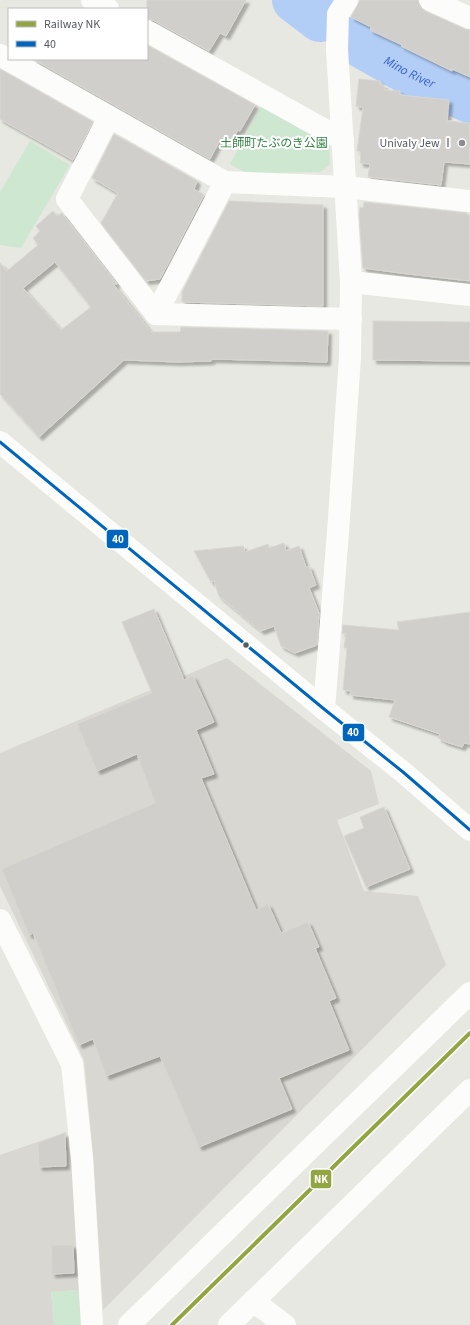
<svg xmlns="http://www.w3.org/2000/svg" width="470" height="1325" font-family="'Source Sans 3','Noto Sans JP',sans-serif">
  <defs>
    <filter id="shadow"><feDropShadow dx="3.5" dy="3.5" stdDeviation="1" flood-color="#0004"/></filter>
  </defs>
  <rect width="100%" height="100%" fill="#e8e8e2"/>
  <g fill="#d8d7d1">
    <polygon points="227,658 371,771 379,804 337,820 364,891 418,896 446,965 103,1310 93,1155 84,1060 0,886 0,753"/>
    <polygon points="66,1132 68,1147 72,1160 79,1290 51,1292 54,1325 0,1325 0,1155"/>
  </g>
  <g fill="#cee7d0">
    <polygon points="263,103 329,140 330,164 321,172 246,173 230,164"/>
    <polygon points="30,141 70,165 21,248 0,245 0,192"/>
    <polygon points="79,1290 81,1325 54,1325 51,1292"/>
  </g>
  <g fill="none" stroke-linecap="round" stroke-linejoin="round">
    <g stroke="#b2cdf6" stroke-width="46">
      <polyline points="295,0 320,19"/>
      <path id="s1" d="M353,40L409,72L470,100"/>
    </g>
  </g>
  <g fill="#d0cfcc" stroke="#d8d7d1" fill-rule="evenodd" filter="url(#shadow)">
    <polygon points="147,0 246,0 226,36 220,33 209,51 153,20 147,19"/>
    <polygon points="360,0 418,0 420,7 425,11 465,29 470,30 470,77 452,69 452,71 401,46 402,45 370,30 371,27 351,17"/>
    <polygon points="147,45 255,105 240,131 238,130 229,145 220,140 210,159 33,59 147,59"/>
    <polygon points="0,69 93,122 73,160 0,119"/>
    <polygon points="359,79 380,81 380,85 385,86 384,90 400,91 400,95 449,100 447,121 470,123 470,164 444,162 441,185 368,177 370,164 360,163 361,152 357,151 363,107 356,106"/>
    <polygon points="114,134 197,181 194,189 204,195 160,279 146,281 101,223 118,193 92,178"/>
    <polygon points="229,201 323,205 323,306 182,302 182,292"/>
    <polygon points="364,202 467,213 467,215 470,215 470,281 408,274 363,268 359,215 360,207 363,208"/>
    <path d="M53,211L57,216L62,213L64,216L117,284H113L151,332H180L181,327L328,331L327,362L212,359L211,361L178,362L124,360L39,437L0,394V263L7,271L38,245L33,238L40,231L36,226ZM55,262L91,307L61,330L23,288Z"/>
    <polygon points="373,321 470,322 470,361 373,360"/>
    <polygon points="284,543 286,551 299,546 306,567 309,566 316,585 309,588 319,613 317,645 295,653 281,646 274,626 261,631 219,596 214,581 211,582 194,551 243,546 245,552 268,544 269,548"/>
    <polygon points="154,609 184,680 193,676 214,722 196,730 214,774 201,778 256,910 268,904 281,933 308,922 319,947 315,948 336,998 329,1001 349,1050 279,1078 292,1109 199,1147 160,1056 106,1076 93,1039 79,1045 33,933 29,935 2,869 155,803 137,754 97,771 77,724 152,693 122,622"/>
    <polygon points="470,612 470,744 464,743 462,747 443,741 443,740 438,738 440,734 389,717 395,700 350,695 351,691 343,690 347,648 344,648 346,633 342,634 343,625 399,630 397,622"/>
    <polygon points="384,807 410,869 366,887 344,836 364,828 360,817"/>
    <polygon points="65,1133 66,1166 39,1167 38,1143"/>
    <polygon points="51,1245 73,1245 74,1273 52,1274"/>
  </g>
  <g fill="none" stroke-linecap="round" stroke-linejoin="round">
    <g stroke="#fcfcfb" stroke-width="22">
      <polyline points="92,0 108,9"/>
      <polyline points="430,0 470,18"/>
      <polyline points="147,31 343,140"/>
      <polyline points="0,55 225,182 345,187 470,201"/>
      <polyline points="109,117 67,199 156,314 351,319"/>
      <polyline points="351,282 470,295"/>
      <polyline points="156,314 225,182"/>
      <polyline points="324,709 338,532 350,357 351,282 337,49 338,14 347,0"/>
      <polyline points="0,920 72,1064 82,1158 92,1325"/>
      <polyline points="253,1301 285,1325"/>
    </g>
    <g stroke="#fcfcfb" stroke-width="22">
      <polyline points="129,1325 470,993"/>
      <polyline points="229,1325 470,1090"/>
    </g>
    <polyline stroke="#fcfcfb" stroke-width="22" points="0,442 324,709 403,772 470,830"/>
    <g stroke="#fff" stroke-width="6">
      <polyline id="bus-1" points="0,442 324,709 403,772 470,830"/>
    </g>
    <use href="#bus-1" stroke="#0065bd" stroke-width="3"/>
    <g stroke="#fff" stroke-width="7">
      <polyline id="rail-1" points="172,1325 470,1033"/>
    </g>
    <use href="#rail-1" stroke="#91a641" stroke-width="4"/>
  </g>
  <circle fill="#8a8c8e" stroke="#fff" stroke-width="1.5" cx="462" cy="143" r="4"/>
  <circle fill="#575a61" stroke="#fff" stroke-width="1.5" cx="246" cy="645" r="3.5"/>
  <g text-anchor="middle" stroke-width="4" stroke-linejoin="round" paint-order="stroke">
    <g font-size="12" fill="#2e8241" stroke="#fff">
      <text x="274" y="147">土師町たぶのき公園</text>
    </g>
    <g font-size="12" fill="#575a61" stroke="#fff" text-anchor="end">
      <text x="454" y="147">Univaly Jew Ⅰ</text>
    </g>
    <g font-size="13" font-style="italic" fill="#3763c9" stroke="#fff">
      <text dy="5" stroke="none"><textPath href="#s1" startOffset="65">Mino River</textPath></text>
    </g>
  </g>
  <g stroke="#fff" stroke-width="1.5">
    <rect x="106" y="529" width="23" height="20" rx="4" fill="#0065bd"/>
    <rect x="342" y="723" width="23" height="19" rx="4" fill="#0065bd"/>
    <rect x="310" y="1169" width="22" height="20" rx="4" fill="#91a641"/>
  </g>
  <g font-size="11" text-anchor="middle" font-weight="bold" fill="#fff">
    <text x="118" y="543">40</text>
    <text x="353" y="736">40</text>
    <text x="321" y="1183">NK</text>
  </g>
  <rect x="8" y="8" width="140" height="52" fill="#ffffff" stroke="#bcbdc0"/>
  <rect x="16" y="21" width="20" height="6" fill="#91a641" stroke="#bcbdc0"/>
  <text x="44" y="28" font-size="12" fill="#575a61">Railway NK</text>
  <rect x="16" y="41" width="20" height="6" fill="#0065bd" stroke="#bcbdc0"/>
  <text x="44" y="48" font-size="12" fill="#575a61">40</text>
</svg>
